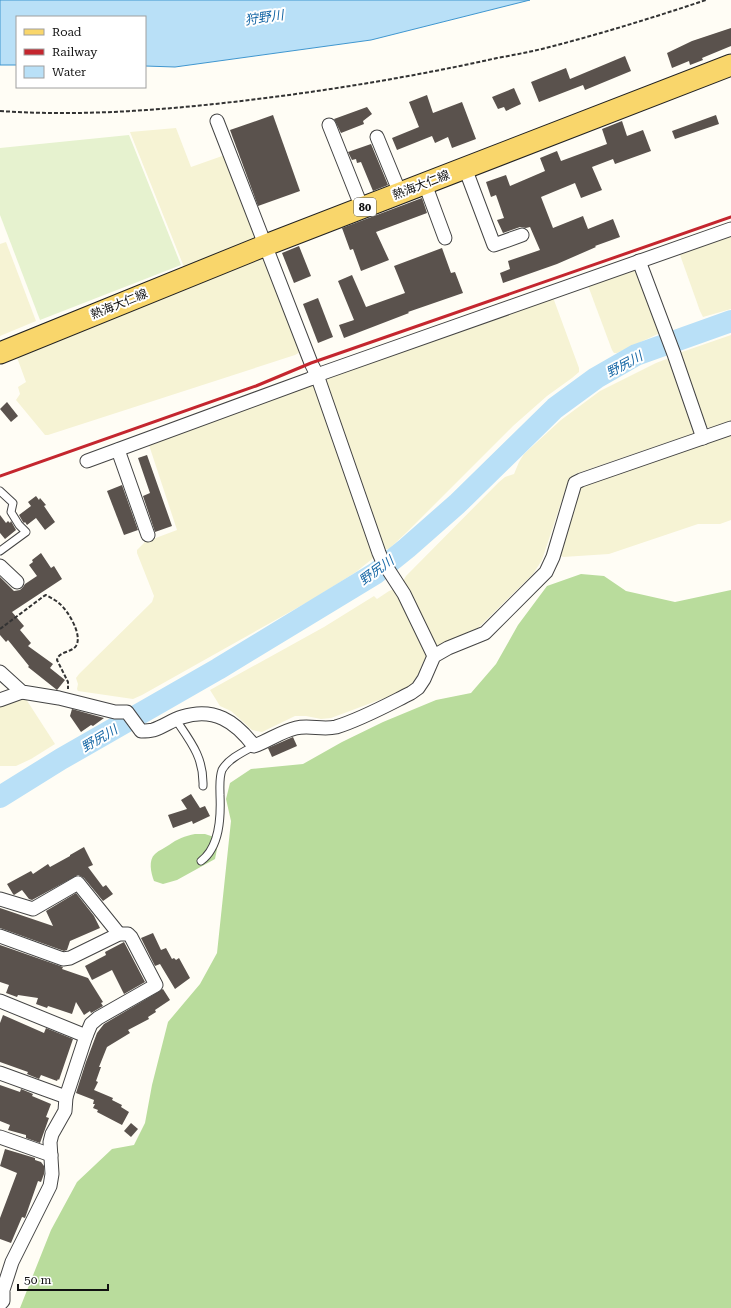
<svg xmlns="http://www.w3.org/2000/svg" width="731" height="1308" font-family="'Roboto Serif','Noto Sans JP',serif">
  <rect width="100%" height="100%" fill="#fffdf5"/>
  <g fill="#f6f3d4">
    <polygon points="176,128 191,167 225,155 256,239 184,267 130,132"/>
    <polygon points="731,233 731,309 703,317 700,311 679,252"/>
    <polygon points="6,242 36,321 0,336 0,244"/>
    <polygon points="264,256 302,351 295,355 48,435 45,435 16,400 20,394 18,387 26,382 15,352"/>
    <polygon points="634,267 638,274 660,333 617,353 614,353 612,350 587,283"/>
    <polygon points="550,298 554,300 579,368 579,372 572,378 547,396 513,426 408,531 389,549 385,549 381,543 324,383 328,377"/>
    <polygon points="731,335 731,421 712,428 707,427 679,353"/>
    <polygon points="669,358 695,433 575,474 568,482 542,560 533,574 478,628 472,632 437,646 402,583 406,576 499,482 505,477 514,474 519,462 524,454 561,420 600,391 656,363"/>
    <polygon points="314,381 374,555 372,559 356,572 313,599 142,695 133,699 78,691 77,689 78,684 76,678 79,674 152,602 154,596 137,553 137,550 145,542 177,530 148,442"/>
    <polygon points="731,433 731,520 720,524 698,524 609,554 563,557 559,555 579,492 581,487"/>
    <polygon points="394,589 429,654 422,664 419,673 409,688 398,693 331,718 321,719 306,716 295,716 262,732 252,730 231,711 220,706 210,690 324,627 374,596 377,599 389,591"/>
    <polygon points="24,696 55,744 31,759 16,766 0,766 0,704"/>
  </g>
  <g fill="#b9dc9c">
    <polygon points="581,574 604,576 626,591 675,602 731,590 731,1308 20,1308 51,1230 77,1182 112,1149 134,1145 145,1123 152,1085 168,1022 200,984 217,953 231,821 226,799 230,783 251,769 303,764 342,742 383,722 436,700 471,693 496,664 518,625 547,586"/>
    <path d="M195,834H205L214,837L217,849L215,859L177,880L163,884L154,881C151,873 148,860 155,854C159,850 165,848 169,845C177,839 185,836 195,834Z"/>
  </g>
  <polygon fill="#e6f2cf" points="129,135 181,265 40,320 0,215 0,148"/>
  <polygon fill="#b9e0f7" stroke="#3f96cf" points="0,0 530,0 371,40 175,67 145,66 145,17 17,17 17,65 0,65"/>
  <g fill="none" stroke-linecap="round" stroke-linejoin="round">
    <polyline stroke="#b9e0f7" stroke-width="22" points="0,797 61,759 218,669 376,573 407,548 457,504 555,408 596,378 636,355 731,321"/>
  </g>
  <g fill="#5a524d">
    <polygon points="731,28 731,46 702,58 703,60 690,65 689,61 672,68 667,53 692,41"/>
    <polygon points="625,56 631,71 585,90 583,85 539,102 531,82 566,68 570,79"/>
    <polygon points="514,88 521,104 506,111 504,107 498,109 492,97"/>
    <polygon points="427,95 433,113 462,102 476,139 452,148 448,137 435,143 432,136 397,150 392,138 419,127 409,102"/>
    <polygon points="367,107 372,114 363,121 364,124 341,133 334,119"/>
    <polygon points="273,115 300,191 258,206 230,130"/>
    <polygon points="716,115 719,124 675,139 672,131"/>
    <polygon points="622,121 627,136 643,130 651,151 615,164 613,159 592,167 602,190 581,198 575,183 541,197 553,228 583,216 588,229 613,219 620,237 595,246 596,247 557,264 503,283 500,273 510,269 508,261 540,250 530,227 526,228 520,227 503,233 497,220 504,218 496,195 491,197 486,182 506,175 510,186 545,171 540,158 557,151 561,161 607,144 602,129"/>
    <polygon points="371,144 388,185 373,191 361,162 357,163 356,159 352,160 348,152"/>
    <polygon points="422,198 427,213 376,232 389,260 361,271 353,249 350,250 342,228"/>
    <polygon points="299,246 311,276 294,283 282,253"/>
    <polygon points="442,248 451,273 455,272 463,293 408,312 409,313 344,338 339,325 354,320 338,281 352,275 366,307 405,293 394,266"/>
    <polygon points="318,298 333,337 318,343 303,304"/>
    <polygon points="7,402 18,416 11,422 0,409"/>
    <polygon points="147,455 172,526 155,532 143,496 150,493 138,458"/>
    <polygon points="122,485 138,530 124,535 107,491"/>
    <polygon points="36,496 39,500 40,498 46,505 44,506 55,522 45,530 36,518 27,525 25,522 24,523 23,522 19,515 31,506 28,502"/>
    <polygon points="0,515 6,523 8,521 10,523 11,521 16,530 5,539 0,533"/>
    <polygon points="41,553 51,568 54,566 62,579 12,612 24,626 20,630 31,643 28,646 53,664 50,668 65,680 57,690 28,667 29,666 8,640 6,642 0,635 0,577 14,591 20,590 23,587 25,584 37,576 29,565 33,562 32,560"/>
    <polygon points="72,709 104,718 93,726 91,725 81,732 70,716"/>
    <polygon points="293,737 297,746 272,757 268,748"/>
    <polygon points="191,794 200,808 205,806 210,816 193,824 192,821 173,828 168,815 187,809 181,800"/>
    <polygon points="84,847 93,865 88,867 103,887 106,885 113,894 103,901 84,878 78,875 32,900 29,899 22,890 14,895 13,894 7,884 31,871 33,874 48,864 50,867 70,856 70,855"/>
    <polygon points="76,893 94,916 100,928 70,941 67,950 64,951 0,928 0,908 53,926 46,911"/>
    <polygon points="153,933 161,950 166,948 172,959 174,958 176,960 179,958 190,978 175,989 160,964 155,966 141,938"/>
    <polygon points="124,942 145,982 124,994 112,970 92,980 85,966 106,955 105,952"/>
    <polygon points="0,945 63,967 62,969 88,978 103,1002 101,1003 103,1006 91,1013 90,1011 84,1015 76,1002 72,1014 48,1006 47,1008 36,1004 38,998 18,995 17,997 6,993 9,985 0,982"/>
    <polygon points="163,989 170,1000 155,1010 156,1012 148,1017 149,1019 128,1030 130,1033 107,1047 99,1067 101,1067 96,1081 98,1082 94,1090 113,1098 112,1100 122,1105 121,1107 129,1112 122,1125 97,1112 98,1110 93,1108 95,1104 93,1104 94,1100 76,1093 86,1062 97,1033 104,1024"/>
    <polygon points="3,1015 44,1033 46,1028 73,1039 59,1080 58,1079 57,1081 41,1075 39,1079 27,1074 28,1072 0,1062 0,1023"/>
    <polygon points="0,1085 20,1092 21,1089 33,1094 32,1096 51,1104 46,1117 49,1118 40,1143 26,1138 26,1135 8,1130 10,1125 0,1121"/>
    <polygon points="131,1123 138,1129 131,1137 124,1131"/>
    <polygon points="5,1149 35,1158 35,1160 41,1162 44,1166 44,1174 41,1182 38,1181 25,1218 22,1217 11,1243 0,1239 0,1218 17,1173 0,1166"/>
  </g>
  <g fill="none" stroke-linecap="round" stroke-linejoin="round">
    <g stroke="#444" stroke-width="9">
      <g id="lane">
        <polyline points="0,491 13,503 11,512 19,525 26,532 0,551"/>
        <path d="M176,720C191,742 204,758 203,786"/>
        <path d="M201,861C220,847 221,817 220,795C220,787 219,778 222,770C228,759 243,752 254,746"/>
      </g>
    </g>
    <g stroke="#444" stroke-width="15">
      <g id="street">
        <polyline points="217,121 311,363 317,375 379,553 382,560 404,594 434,656"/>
        <polyline points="329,125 362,208"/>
        <polyline points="377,137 400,193"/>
        <polyline points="465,168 494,245 522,235"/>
        <polyline points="425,184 445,238"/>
        <polyline points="639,261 674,354 703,438"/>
        <polyline points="118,450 148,535"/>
        <polyline points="87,461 310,379 317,375 731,229"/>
        <polyline points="0,566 17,582"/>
        <path d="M0,672L22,692L59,698L115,712H127L141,731C145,731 149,731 153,730C163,727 172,720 182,717C214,707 235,721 254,746C268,741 282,731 296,728C309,725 323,730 336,727C362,719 387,705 411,693L418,688L424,679L434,656L448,648L485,633L546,572L553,557L575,483L581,480L731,428"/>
        <polyline points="0,700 22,692"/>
        <polyline points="0,899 33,909 78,883 119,934"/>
        <polyline points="0,936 63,959 70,958 119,934 128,934 131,937 156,985 98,1018 91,1024 86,1036 66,1097 65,1111 52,1134 50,1142 52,1174 50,1186 12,1262 3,1290 3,1301 0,1304"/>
        <polyline points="0,1001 86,1036"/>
        <polyline points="0,1073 66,1097"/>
        <polyline points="0,1137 51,1155"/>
      </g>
    </g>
    <g stroke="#222" stroke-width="23">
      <polyline id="primary" points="0,353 266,245 731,65"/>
    </g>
    <g stroke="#333" stroke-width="2" stroke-dasharray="4 2" stroke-linecap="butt">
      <path d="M0,111C89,117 178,109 266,98C344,88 421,75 497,58C519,54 540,50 561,44C610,31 658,16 706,0"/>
      <path d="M0,629L44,596L46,595C51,598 56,600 60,604C68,611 83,635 76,646C71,653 59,651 57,660L68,682V689"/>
    </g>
    <use href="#lane" stroke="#fff" stroke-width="7"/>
    <use href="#street" stroke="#fff" stroke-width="13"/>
    <use href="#primary" stroke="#f9d66b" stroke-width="21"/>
    <polyline stroke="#c4262e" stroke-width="3" points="0,476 256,386 311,363 731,217"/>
  </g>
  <g text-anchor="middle" stroke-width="4" stroke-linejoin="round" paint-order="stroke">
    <rect fill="#fff" stroke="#585858" stroke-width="1" x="354" y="198" width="22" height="18" rx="3"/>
    <g font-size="11" font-weight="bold" fill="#111">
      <text x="365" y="211">80</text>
    </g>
    <g font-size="12" fill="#111" stroke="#fff">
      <text transform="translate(421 185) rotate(-21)" y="4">熱海大仁線</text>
      <text transform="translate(119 304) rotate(-22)" y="4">熱海大仁線</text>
    </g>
    <g font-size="13" font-style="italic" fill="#1768a6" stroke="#fff">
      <text transform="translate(264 17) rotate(-8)" y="5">狩野川</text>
      <text transform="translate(624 364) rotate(-28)" y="5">野尻川</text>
      <text transform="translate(376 570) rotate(-36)" y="5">野尻川</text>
      <text transform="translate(99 738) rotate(-31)" y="5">野尻川</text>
    </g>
  </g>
  <rect x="16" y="16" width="130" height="72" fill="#ffffff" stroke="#a0a0a0"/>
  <rect x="24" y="29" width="20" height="6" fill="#f9d66b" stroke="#a0a0a0"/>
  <text x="52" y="36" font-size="12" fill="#111111">Road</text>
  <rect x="24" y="49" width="20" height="6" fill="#c4262e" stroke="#a0a0a0"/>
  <text x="52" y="56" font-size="12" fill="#111111">Railway</text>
  <rect x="24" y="66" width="20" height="12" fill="#b9e0f7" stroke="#a0a0a0"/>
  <text x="52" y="76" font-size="12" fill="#111111">Water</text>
  <path d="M18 1284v6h90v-6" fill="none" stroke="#111111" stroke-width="2"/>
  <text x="24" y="1284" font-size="12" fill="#111111" stroke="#ffffff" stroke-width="3" paint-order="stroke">50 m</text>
</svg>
